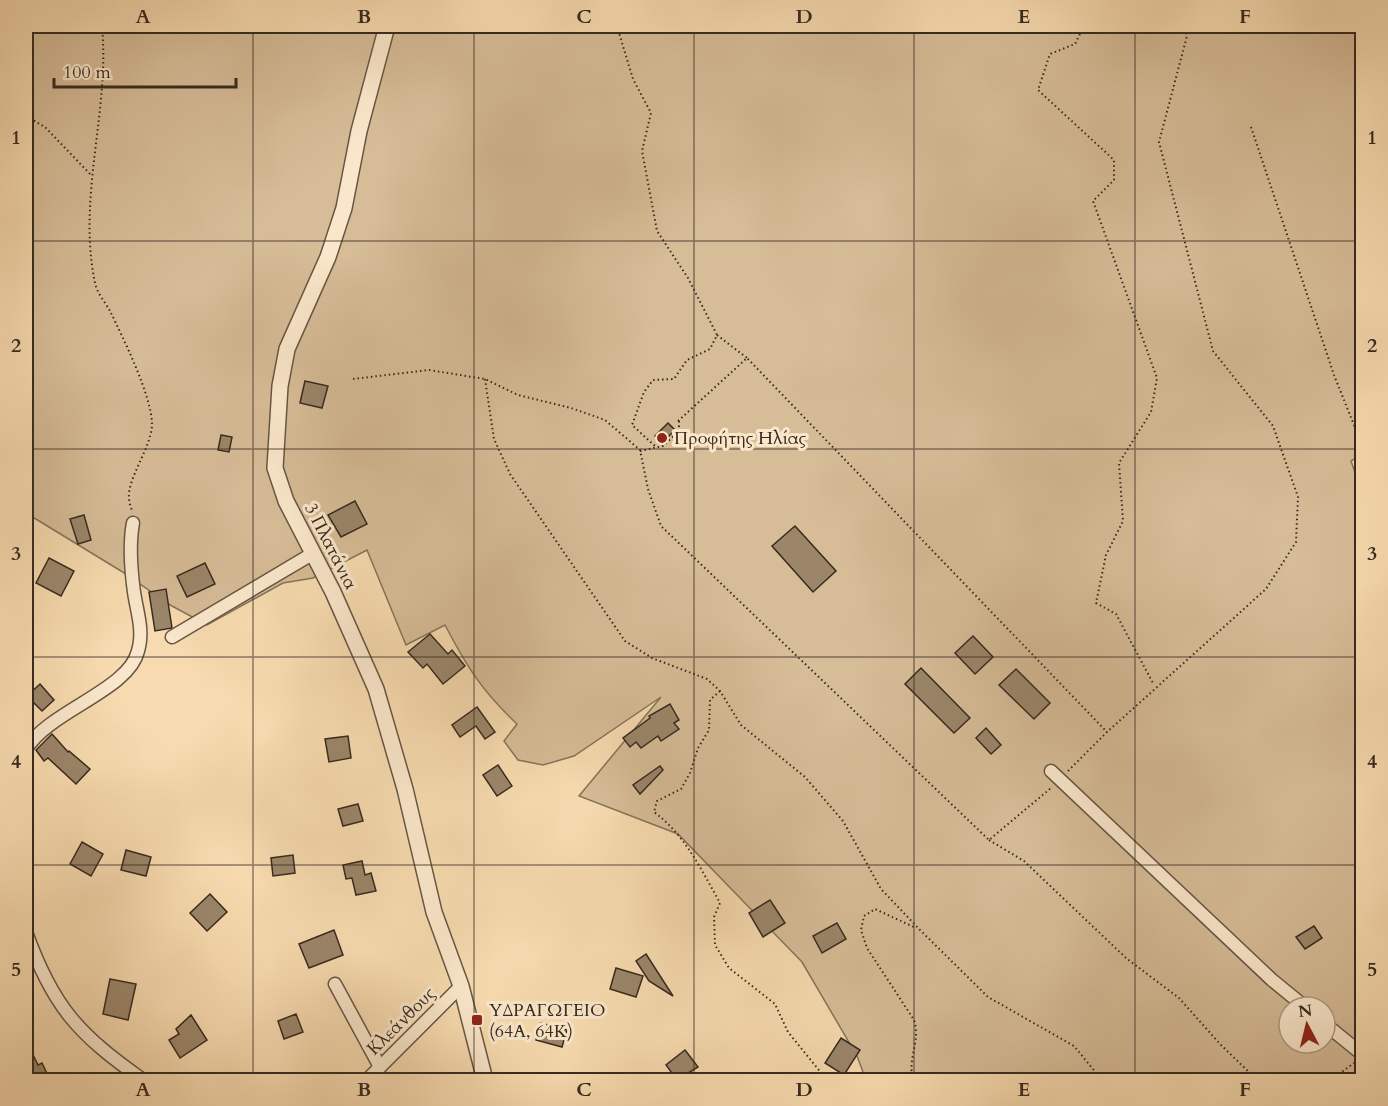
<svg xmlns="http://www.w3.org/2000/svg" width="1388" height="1106" font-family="Cardo,serif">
  <rect width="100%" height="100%" fill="#f7daaf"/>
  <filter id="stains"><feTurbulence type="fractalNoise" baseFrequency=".00333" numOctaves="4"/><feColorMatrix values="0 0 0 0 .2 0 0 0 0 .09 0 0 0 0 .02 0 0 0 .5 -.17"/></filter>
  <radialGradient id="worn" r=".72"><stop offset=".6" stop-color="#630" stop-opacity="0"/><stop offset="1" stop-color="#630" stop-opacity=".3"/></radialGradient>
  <path fill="#d6bc97" stroke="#86735b" stroke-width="1.5" fill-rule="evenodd" d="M26,26H1362V454L1351,461L1362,492V1080H866L857,1056L802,962L678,834L579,796L661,697L574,756L543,765L518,760L504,741L517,724C482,691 467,667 445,625L406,645L367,550L313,578L283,583L207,625L172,606L121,571L26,513ZM1289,1007H1325V1043H1289Z"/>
  <g fill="#9b866a" stroke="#372a1f" stroke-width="1.5">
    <polygon points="305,381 328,386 322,408 300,403"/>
    <polygon points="668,423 675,430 662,443 655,436"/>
    <polygon points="221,435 232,437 229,452 218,450"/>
    <polygon points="355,501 367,524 341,537 328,515"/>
    <polygon points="84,515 91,540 78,544 70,519"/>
    <polygon points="795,526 836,571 813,592 772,546"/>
    <polygon points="49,558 74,571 61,596 36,583"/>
    <polygon points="205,563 215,584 187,597 177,576"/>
    <polygon points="166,589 172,628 155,631 149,592"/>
    <polygon points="430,634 448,654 452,650 465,666 443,684 427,664 423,668 408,652"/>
    <polygon points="973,636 993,657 975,674 955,653"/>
    <polygon points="921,668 970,718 954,733 905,684"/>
    <polygon points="1016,669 1050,703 1034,719 999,685"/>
    <polygon points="40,684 54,700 42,711 27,696"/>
    <polygon points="670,704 679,720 674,723 679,729 661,741 658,736 641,748 636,742 630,747 623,738 650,718 649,716"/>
    <polygon points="477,707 495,732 485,739 476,726 460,737 452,725"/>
    <polygon points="986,728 1001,745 991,754 976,738"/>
    <polygon points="52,734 68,752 69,751 90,769 76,784 48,758 44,761 36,750"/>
    <polygon points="348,736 351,758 329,762 325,739"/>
    <polygon points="498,765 512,786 497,796 483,775"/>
    <polygon points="660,766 663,770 640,794 633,785"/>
    <polygon points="358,804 363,821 343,826 338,809"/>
    <polygon points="82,842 103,854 91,876 70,864"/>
    <polygon points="126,850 151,857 146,876 121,870"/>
    <polygon points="293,855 295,873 273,876 271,858"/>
    <polygon points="362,861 365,875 371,873 376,891 356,895 352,878 346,879 343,865"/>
    <polygon points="210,894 227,912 207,931 190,913"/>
    <polygon points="770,900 785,923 763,937 749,913"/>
    <polygon points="837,923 846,939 822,953 813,936"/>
    <polygon points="1314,926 1322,938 1305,949 1296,937"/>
    <polygon points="334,930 343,955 309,968 299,944"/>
    <polygon points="646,954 673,996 649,981 636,961"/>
    <polygon points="616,968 643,976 636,997 610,989"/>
    <polygon points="110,979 136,984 128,1020 103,1014"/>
    <polygon points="296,1014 303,1032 284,1039 278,1021"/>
    <polygon points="191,1015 207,1040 180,1058 169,1040 179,1034 176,1029"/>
    <polygon points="541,1023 567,1030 562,1047 536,1040"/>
    <polygon points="841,1038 860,1050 844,1075 825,1063"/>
    <polygon points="26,1040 38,1065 42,1063 50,1080 26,1080"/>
    <polygon points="685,1050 698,1067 677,1080 666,1065"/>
  </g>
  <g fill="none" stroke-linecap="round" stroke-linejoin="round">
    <g stroke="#675643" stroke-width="15">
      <g id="minor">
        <polyline points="172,637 312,554"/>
        <path d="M26,749C49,711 129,690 138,651C144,630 137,613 134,592C131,570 129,544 133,523"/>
        <polyline points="1051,771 1272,980 1305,1007"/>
        <path d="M26,932C53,1007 78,1034 143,1080"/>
        <polyline points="335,984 380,1067"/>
        <polyline points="1325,1024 1362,1054"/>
        <polyline points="367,1080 461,986"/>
      </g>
    </g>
    <g stroke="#675643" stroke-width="18">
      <polyline id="tertiary" points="387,26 359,131 344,208 328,257 287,349 280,386 275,468 286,501 333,592 376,689 405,789 434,912 461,986 485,1080"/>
    </g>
    <g stroke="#372a1f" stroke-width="2" stroke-dasharray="1.5 3" stroke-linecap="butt">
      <path d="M102,26C110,111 77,197 95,283C97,293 105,302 110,311C123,338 152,396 152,425C151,448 127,479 129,498C129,503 131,507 132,511"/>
      <polyline points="622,26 619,33 633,79 651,113 642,151 657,231 688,278 717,335 710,349 687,360 674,379 653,380 644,392 632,425 655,446"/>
      <polyline points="1084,26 1075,44 1050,54 1038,90 1114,160 1114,180 1093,201 1157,378 1151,412 1119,463 1123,521 1106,555 1096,603 1116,614 1154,685"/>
      <polyline points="26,116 45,127 92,176"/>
      <polyline points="1251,127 1334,375 1362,445"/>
      <polyline points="717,335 747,358"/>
      <polyline points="353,379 429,370 485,379 518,395 571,408 605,420 640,450 648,489 661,526 989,840 1051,788"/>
      <polyline points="485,379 494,439 510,474 625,641 652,658 707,679 720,691 741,725 805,777 843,821 881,889 919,929 988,997 1074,1046 1102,1080"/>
      <polyline points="678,421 747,358 1107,732"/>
      <polyline points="640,451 663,446 679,431 679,420"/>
      <path d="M720,691L710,700L709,730L698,748L690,773L681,789L657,801L654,812C685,835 701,869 720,903L714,917L715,945L729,968L775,1004L788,1032L827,1080"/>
      <polyline points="1068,771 1107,732 1266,589 1296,542 1298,497 1273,426 1213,351 1159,142 1187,36 1184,26"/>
      <polyline points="989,840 1024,861 1126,958 1179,998 1220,1044 1254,1077 1268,1080"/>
      <path d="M913,1080C907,1059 921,1041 914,1020L867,948L861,930L864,916L875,909L916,928"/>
      <polyline points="1317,1080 1339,1074 1354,1063"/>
    </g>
    <use href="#minor" stroke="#fae7cb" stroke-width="12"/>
    <use href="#tertiary" stroke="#fae7cb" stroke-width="15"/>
  </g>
  <path fill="none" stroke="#372a1f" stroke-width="1.5" stroke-opacity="0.55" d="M253,26V1080M474,26V1080M694,26V1080M914,26V1080M1135,26V1080M26,241H1362M26,449H1362M26,657H1362M26,865H1362"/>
  <g fill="#8f2418" stroke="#fae7cb" stroke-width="2">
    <circle cx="662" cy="438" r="6"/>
    <rect x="471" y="1014" width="12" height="12" rx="3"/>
  </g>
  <g text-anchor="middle" stroke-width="6" stroke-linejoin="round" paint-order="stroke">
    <g font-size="18" fill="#372a1f" stroke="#fae7cb" text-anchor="start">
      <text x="674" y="444">Προφήτης Ηλίας</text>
      <text x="489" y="1016">ΥΔΡΑΓΩΓΕΙΟ<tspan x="489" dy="21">(64Α, 64Κ)</tspan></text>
    </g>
    <g font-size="18" fill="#372a1f" stroke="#fae7cb">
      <text transform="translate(331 546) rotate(63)" y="6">3 Πλατάνια</text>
      <text transform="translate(401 1021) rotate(-45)" y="6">Κλεάνθους</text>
    </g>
  </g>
  <rect width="1388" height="1106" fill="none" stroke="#f7daaf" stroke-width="66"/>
  <g transform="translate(1307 1025) rotate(353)"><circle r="28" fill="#fae7cb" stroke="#ac9b86" stroke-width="1.5"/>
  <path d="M0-4.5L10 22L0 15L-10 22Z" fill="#8f2418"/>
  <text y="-9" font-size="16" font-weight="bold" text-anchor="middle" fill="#372a1f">N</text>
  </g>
  <path d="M54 78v9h182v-9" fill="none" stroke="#372a1f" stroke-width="3"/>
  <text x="63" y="78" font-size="18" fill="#372a1f" stroke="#fae7cb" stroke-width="4.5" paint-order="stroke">100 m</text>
  <rect x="33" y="33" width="1322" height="1040" fill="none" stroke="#372a1f" stroke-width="2"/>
  <g font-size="20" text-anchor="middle" font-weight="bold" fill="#372a1f">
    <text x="143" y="23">A</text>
    <text x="364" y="23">B</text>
    <text x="584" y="23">C</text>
    <text x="804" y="23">D</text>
    <text x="1024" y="23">E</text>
    <text x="1245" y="23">F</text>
    <text x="16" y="144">1</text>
    <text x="1372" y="144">1</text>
    <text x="16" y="352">2</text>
    <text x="1372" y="352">2</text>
    <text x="16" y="560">3</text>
    <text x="1372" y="560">3</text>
    <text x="16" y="768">4</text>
    <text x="1372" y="768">4</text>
    <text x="16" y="976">5</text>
    <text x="1372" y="976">5</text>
    <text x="143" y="1096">A</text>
    <text x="364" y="1096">B</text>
    <text x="584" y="1096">C</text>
    <text x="804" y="1096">D</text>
    <text x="1024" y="1096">E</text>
    <text x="1245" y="1096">F</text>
  </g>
  <rect width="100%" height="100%" filter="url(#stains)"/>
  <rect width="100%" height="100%" fill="url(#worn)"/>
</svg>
